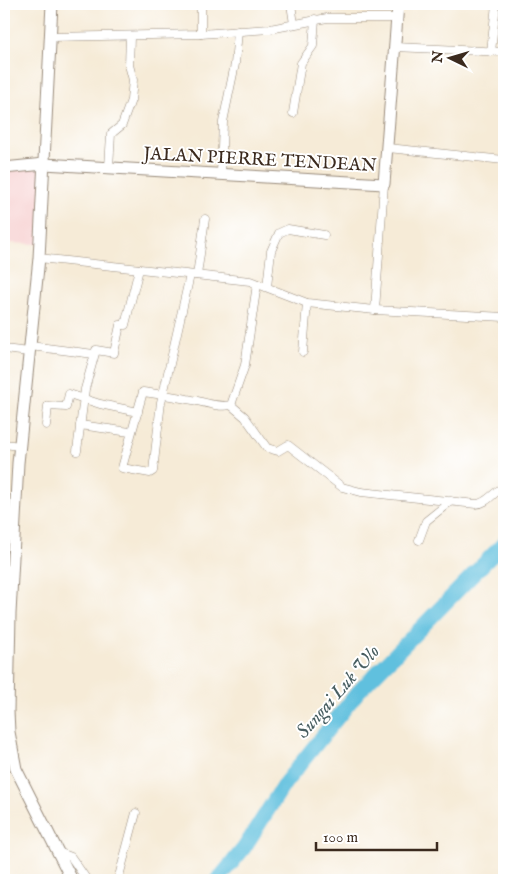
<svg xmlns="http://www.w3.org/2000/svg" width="508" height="884" font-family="'IM FELL English',serif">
  <rect width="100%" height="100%" fill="#fff"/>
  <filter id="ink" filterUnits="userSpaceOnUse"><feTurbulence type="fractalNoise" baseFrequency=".02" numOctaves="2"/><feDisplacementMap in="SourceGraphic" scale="10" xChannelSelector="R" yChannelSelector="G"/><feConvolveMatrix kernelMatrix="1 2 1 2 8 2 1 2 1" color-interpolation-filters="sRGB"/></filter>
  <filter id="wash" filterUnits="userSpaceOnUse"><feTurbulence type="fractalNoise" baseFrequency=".0096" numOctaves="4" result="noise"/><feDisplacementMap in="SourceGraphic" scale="20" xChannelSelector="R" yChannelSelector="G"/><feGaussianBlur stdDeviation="1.12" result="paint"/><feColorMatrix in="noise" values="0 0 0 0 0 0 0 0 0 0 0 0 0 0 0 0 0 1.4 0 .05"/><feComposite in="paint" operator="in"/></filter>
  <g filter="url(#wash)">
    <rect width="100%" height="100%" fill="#f6ebd7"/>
    <polygon fill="#f7d0d0" points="44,164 40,244 4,243 4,168"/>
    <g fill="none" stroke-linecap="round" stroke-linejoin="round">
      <polyline stroke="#60c0de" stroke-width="15" points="218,880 244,848 285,783 358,692 504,543"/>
    </g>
  </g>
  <g filter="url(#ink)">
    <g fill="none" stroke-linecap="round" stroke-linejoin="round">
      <g stroke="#988a7a" stroke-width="9">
        <g id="minor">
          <polyline points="201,4 201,34"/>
          <polyline points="291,4 294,24"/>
          <polyline points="51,37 201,34 270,29 327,18 397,18"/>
          <polyline points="395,47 504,52"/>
          <polyline points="491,52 496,4"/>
          <polyline points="293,113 301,63 313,46 315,19"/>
          <polyline points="388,148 504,160"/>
          <polyline points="109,167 111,134 122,125 131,100 133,80 129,65 130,37"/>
          <polyline points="221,174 223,122 235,64 238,31"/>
          <polyline points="384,184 375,310 504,317"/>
          <polyline points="39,258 250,281 307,303 375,310"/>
          <path d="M190,275L165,386L161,402L153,471L150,473L122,468L143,392C158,394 173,396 187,399C202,401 216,408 231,405L245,365L257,284"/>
          <polyline points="197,275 205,219"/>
          <polyline points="267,287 271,251 279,233 288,229 324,235"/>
          <polyline points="30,346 94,354"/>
          <polyline points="4,349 29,352"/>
          <polyline points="303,352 307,303"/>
          <path d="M231,405L245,417L267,448L278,451L288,445L342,487L361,492L476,504C487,504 493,492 504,487"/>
          <polyline points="46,425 48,406 66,407 69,394 100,404 138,412"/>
          <polyline points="80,425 130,432"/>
          <polyline points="4,444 20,446"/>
          <polyline points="77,451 85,389 96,350 114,353 120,325 125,325 139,269"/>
          <polyline points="4,521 15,523"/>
          <polyline points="419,540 426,521 451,501"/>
          <polyline points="58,852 71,857 87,880"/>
          <polyline points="118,880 136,813"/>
        </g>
      </g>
      <g stroke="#988a7a" stroke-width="13">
        <g id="secondary">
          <polyline points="52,4 39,258 18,463 10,614 8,711 9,732 16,769 72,880"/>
          <polyline points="4,168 44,164 384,184 398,4"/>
        </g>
      </g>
      <use href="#minor" stroke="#fff" stroke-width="8"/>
      <use href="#secondary" stroke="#fff" stroke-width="11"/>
    </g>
  </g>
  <g text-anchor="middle" stroke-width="4" stroke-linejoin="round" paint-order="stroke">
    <g font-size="18" fill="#3b2a1e" stroke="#fff">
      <text transform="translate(260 159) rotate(3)" y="6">JALAN PIERRE TENDEAN</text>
    </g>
    <g font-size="19" font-style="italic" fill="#485e61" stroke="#fff">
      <text transform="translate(337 691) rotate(-49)" y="7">Sungai Luk Ulo</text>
    </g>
  </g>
  <rect width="508" height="884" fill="none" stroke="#fff" stroke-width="20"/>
  <g transform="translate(450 58) rotate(275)" stroke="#ffffff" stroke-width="4" paint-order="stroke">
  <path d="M0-4L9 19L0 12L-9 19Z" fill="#3b2a1e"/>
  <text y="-8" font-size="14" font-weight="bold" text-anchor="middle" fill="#3b2a1e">N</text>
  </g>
  <path d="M316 842v8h121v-8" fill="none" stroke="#3b2a1e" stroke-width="2.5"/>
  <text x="323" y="842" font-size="15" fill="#3b2a1e" stroke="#ffffff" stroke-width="4" paint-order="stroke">100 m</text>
</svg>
